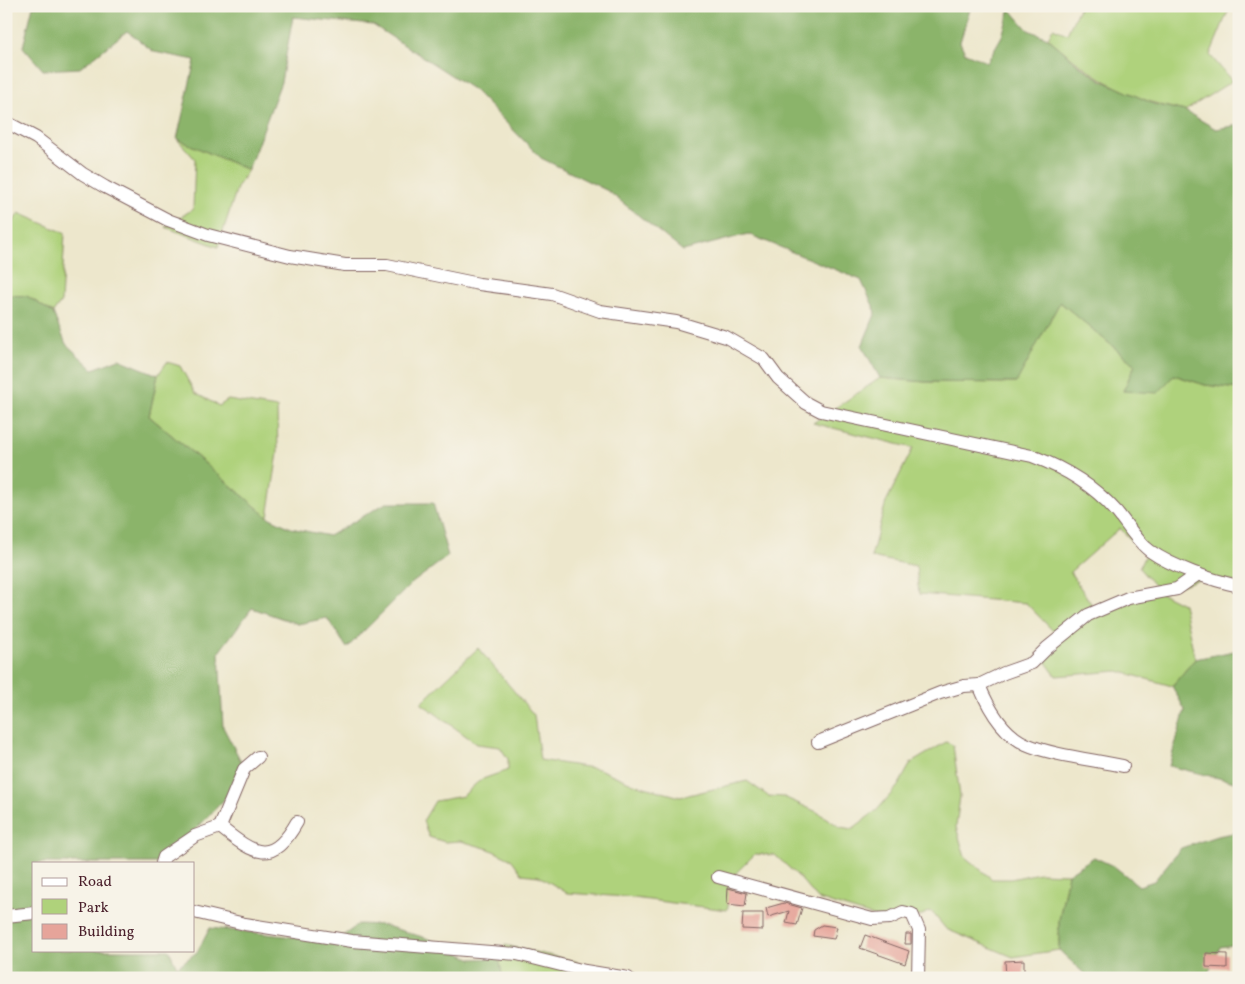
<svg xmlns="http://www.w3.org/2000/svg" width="1245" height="984" font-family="Vollkorn,serif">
  <rect width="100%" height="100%" fill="#f7f3e8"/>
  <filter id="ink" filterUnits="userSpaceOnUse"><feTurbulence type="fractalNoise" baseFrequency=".02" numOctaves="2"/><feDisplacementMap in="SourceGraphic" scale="10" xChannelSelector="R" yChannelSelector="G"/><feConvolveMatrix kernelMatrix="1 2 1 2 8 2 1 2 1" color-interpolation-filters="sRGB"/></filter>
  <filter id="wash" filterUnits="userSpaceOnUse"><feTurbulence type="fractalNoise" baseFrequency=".0096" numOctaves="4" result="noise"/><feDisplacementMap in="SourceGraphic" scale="20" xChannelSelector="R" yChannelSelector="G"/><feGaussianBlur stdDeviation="1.12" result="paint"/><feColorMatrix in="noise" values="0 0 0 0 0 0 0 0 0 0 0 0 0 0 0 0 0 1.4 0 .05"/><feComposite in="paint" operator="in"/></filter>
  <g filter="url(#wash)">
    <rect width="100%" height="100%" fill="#ede7cc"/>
    <g fill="#afd27b" stroke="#7c7853" fill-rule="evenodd">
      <path d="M1080,6H1238L1229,9L1210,55L1232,81L1185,111C1127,99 1092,76 1048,38L1053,28L1067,34Z"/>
      <polygon points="177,139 248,170 237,188 218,247 165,227 193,209 195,159"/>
      <polygon points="19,213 65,233 61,302 53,313 27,296 6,295 6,232"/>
      <path d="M1060,302L1135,365L1123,391L1174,375L1205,385L1239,389V583L1205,577L1161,593L1183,604L1195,659L1172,686L1118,671L1056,676L1042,657L1057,635L1026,603L919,594L916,566L871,557L886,502L913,448L813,423L880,378L925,382L1015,383ZM1120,528L1145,555L1139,568L1160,592L1098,614L1070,572Z"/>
      <polygon points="167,362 180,366 195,393 219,406 228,400 277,408 278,453 268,517 149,416 158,375"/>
      <polygon points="478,648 534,715 540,760 599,769 634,784 680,797 747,781 768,796 784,797 817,812 840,827 852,829 877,810 898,786 911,763 946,742 953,745 960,796 956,827 965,857 992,879 1011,879 1039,873 1068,874 1059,920 1059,950 1013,957 946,929 931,911 913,919 888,921 818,899 797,875 775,855 755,854 736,873 727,910 626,897 567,893 539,876 522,874 512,860 489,849 461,841 445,842 429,837 423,821 435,801 463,796 480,780 508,770 508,759 500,747 477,744 421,703"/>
      <polygon points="505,945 578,962 594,977 567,974 565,978 502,978 499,958"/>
    </g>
    <g fill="#8bb46b" stroke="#6a6a4b">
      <polygon points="33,6 971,6 960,42 965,53 987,62 1002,36 1010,9 1028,30 1048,38 1079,65 1103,81 1154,104 1185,111 1216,129 1239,125 1239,389 1205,385 1174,375 1158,393 1123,391 1135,365 1060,302 1016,383 925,382 880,378 862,346 876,312 861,280 748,234 683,251 608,191 541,158 474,90 373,25 293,17 281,82 248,170 177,139 195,60 154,52 127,31 80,68 43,70 23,47"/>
      <polygon points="6,295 27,296 53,313 66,344 93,369 119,359 158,375 149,416 268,517 291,528 329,536 386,503 433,503 448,556 411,584 347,648 327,618 298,624 252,608 219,652 223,727 243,765 236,787 164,863 34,863 34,950 169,950 177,967 197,952 210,928 285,936 332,944 359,924 383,925 429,939 472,959 499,958 503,978 6,978"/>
      <polygon points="1239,650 1239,783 1169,766 1185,710 1172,686 1195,659"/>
      <polygon points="1239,832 1239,944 1220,947 1206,978 1089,978 1059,950 1059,920 1068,874 1094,857 1115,867 1139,886 1154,881 1181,848 1217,836"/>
    </g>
    <g id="blocks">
      <g fill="#e6a49a">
        <polygon points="728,888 747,893 745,906 727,904"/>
        <polygon points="784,903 802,908 797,925 786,923 789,911 768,917 766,908"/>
        <polygon points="743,913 763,913 763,930 742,929"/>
        <polygon points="822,925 837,927 834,939 813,936 814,930"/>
        <polygon points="906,934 911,934 911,944 905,944"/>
        <polygon points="865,935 909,951 905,964 860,948"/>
        <polygon points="1206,953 1227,954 1227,968 1206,967"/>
        <polygon points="1024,960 1024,977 1006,978 1005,961"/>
      </g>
    </g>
  </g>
  <g filter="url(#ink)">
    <use href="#blocks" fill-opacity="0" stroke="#836563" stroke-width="1"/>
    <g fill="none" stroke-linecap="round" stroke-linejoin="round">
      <g stroke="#836563" stroke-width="14">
        <g id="street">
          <path d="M6,122L36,138L83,174L105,187L168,220L208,235L290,256L345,265H387L479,284L552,294L600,311L676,322L726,337L764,359L778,378L806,403L821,411L1032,456C1064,468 1092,484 1115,510C1126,522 1136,541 1150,551C1173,567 1211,580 1239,586"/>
          <path d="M979,685C988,707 1003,734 1026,744C1050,755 1096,760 1123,766"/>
          <polyline points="818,742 940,693 964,686 979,685 1004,673 1032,663 1047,648 1088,615 1128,598 1177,589 1198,574"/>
          <polyline points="220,827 244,769 258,757"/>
          <path d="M162,863L164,857L195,836L220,827C255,855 272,866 297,822"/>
          <polyline points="718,877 872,919 890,918 903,912 912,914 919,930 918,978"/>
          <polyline points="194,912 245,924 352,941 517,954 585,971 628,978"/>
          <polyline points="6,916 34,913"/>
        </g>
      </g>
      <use href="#street" stroke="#fff" stroke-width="12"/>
    </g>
  </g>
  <rect width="1245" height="984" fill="none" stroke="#f7f3e8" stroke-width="25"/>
  <rect x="32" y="862" width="162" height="90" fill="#f7f3e8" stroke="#b29e9c"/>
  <rect x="42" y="878" width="25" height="8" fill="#ffffff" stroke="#b29e9c"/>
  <text x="78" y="886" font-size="15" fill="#4a1f2b">Road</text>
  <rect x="42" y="899" width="25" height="15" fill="#afd27b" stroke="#b29e9c"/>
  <text x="78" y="912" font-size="15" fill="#4a1f2b">Park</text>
  <rect x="42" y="924" width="25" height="15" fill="#e6a49a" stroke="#b29e9c"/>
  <text x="78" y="936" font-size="15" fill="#4a1f2b">Building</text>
</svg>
